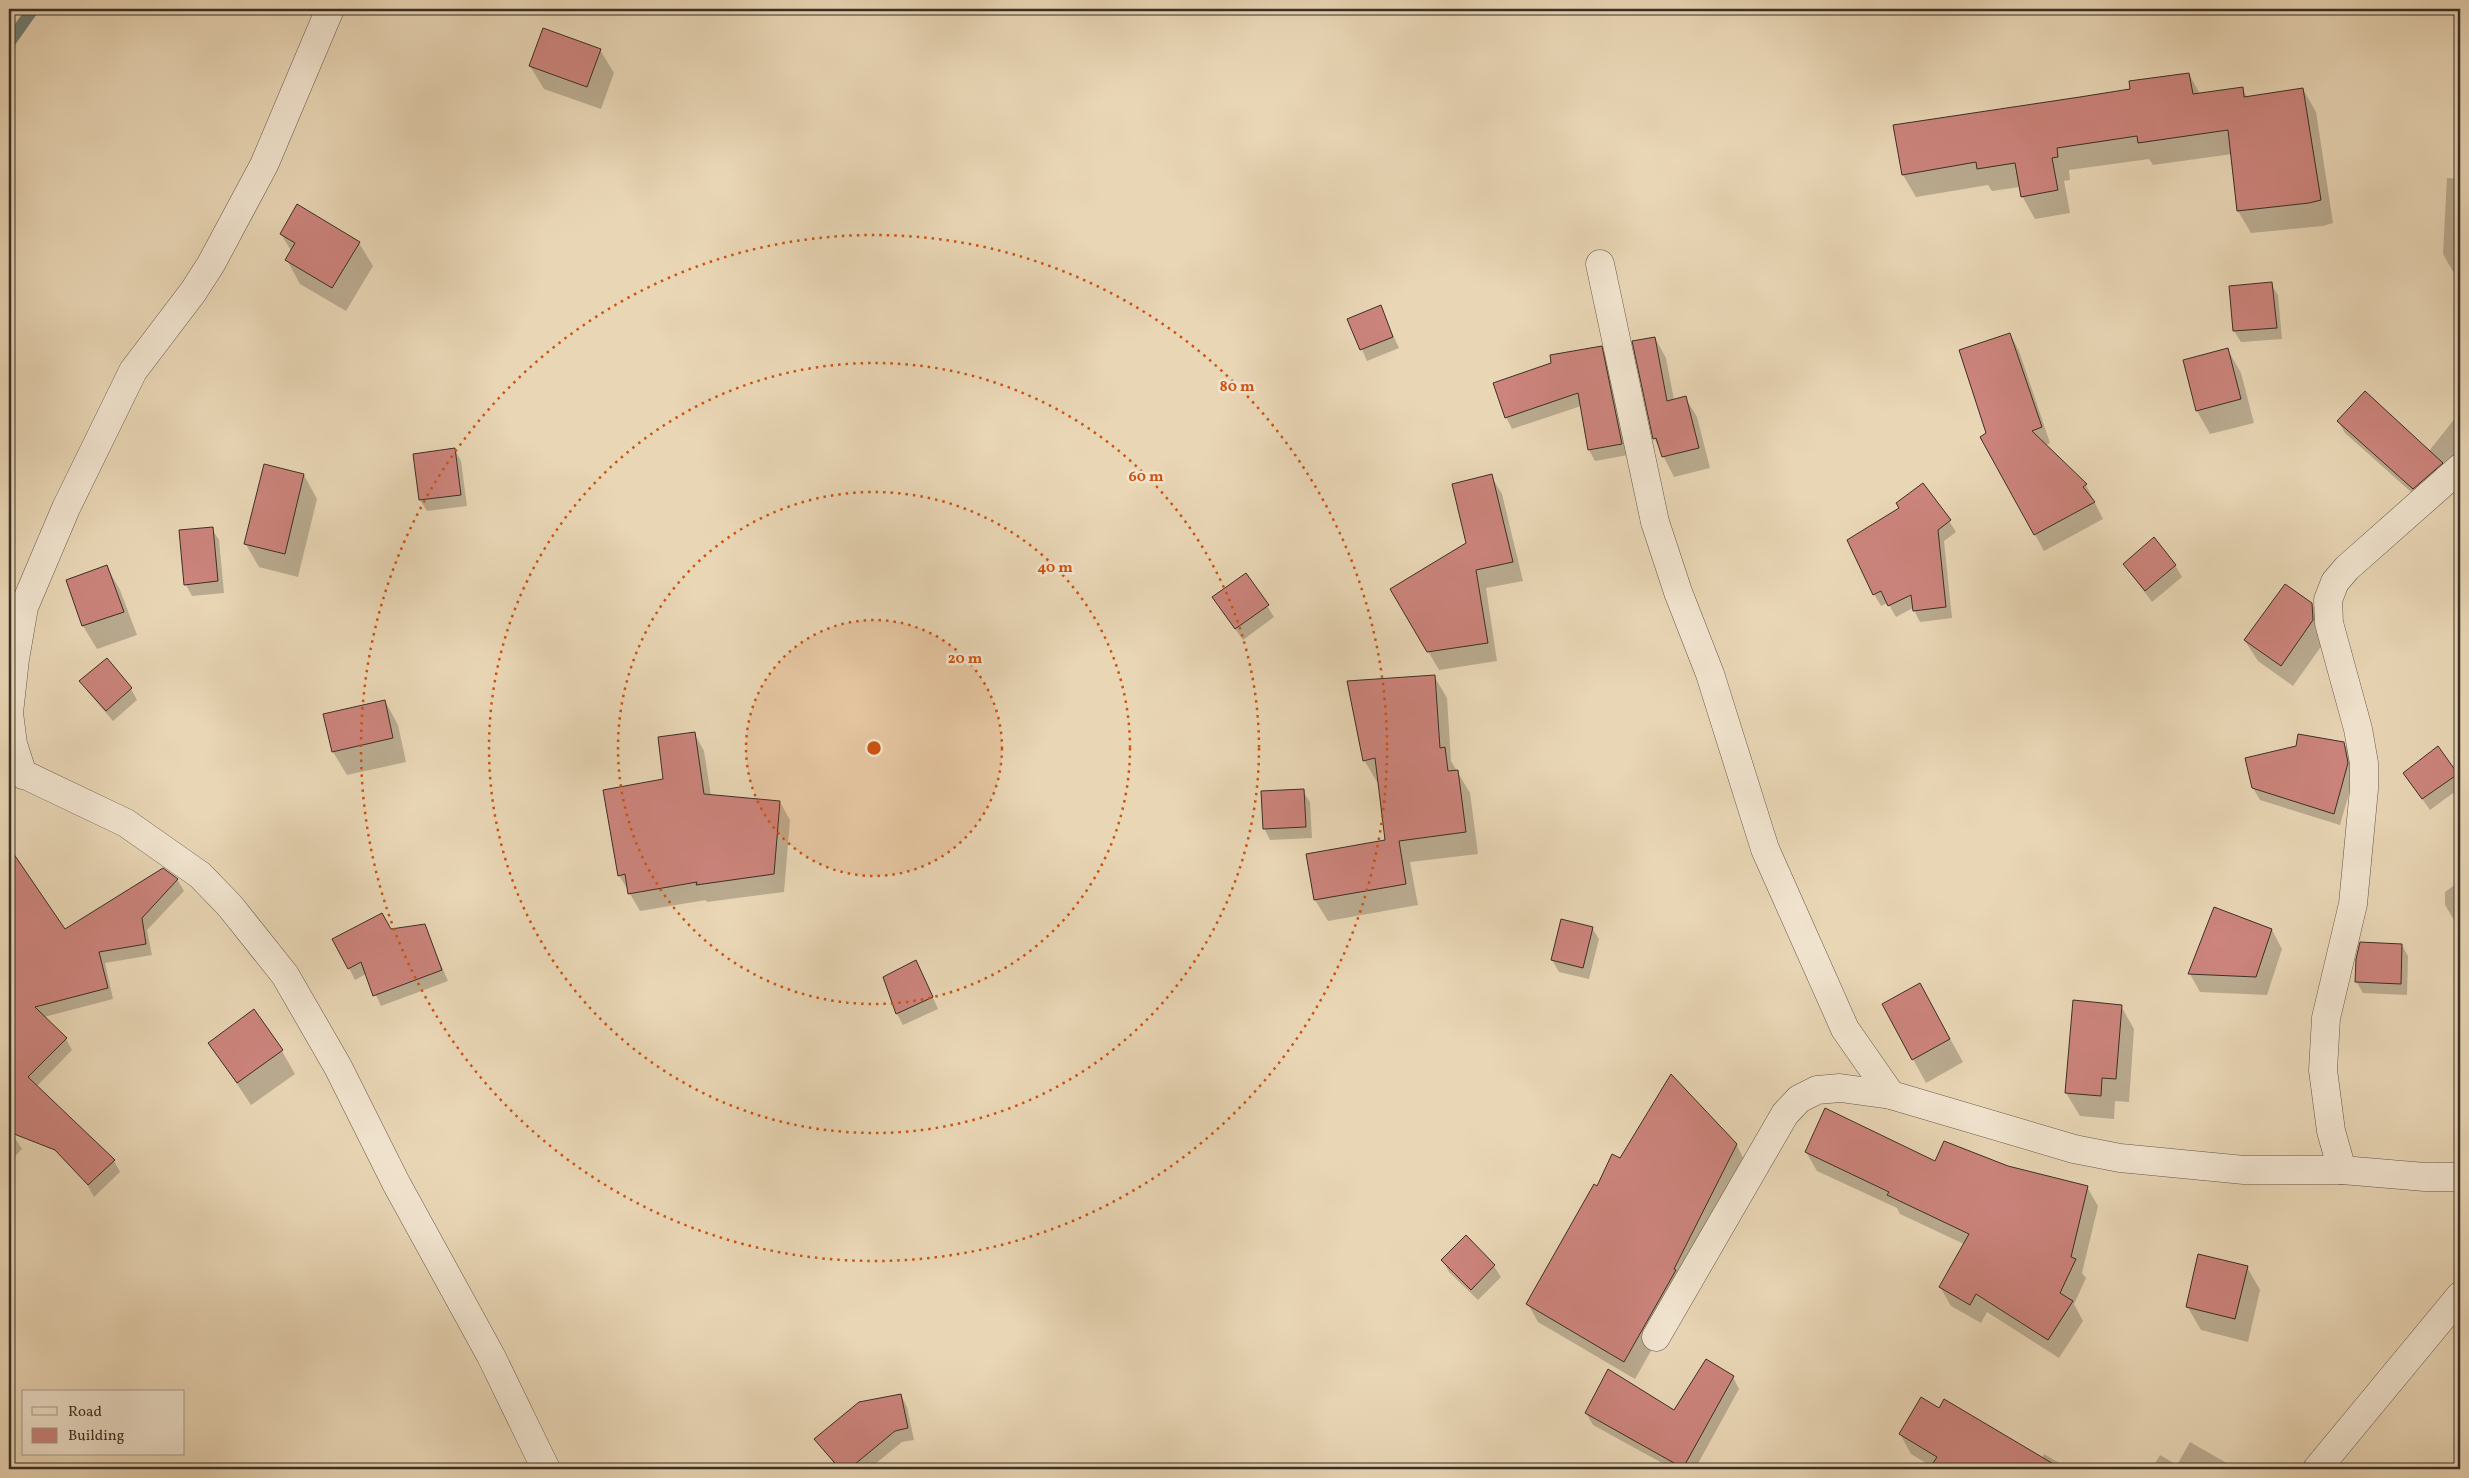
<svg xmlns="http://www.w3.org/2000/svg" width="2469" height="1478" font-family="Vollkorn,serif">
  <rect width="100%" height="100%" fill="#e9d6b5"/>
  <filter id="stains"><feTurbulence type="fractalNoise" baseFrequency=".004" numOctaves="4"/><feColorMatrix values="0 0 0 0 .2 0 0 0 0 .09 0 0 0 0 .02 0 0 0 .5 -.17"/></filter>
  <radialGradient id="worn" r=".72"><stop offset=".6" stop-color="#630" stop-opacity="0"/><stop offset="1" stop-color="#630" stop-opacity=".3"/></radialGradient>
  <g fill="#0003">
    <polygon points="600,50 614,73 601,109 544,89 530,66"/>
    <polygon points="2189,74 2200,94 2242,88 2247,97 2303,89 2316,112 2333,223 2323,226 2251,233 2238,211 2232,154 2153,165 2149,159 2069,170 2070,180 2064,181 2070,213 2035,219 2022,196 2020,187 1992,191 1988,185 1916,197 1903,175 2131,90"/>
    <polygon points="2447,178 2460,179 2460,277 2456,277 2443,254"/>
    <polygon points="281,234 359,243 373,266 346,311 300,284 287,260 292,252"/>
    <polygon points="2271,284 2278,295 2282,339 2241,342 2234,331"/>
    <polygon points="1380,307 1399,348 1367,361 1349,319"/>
    <polygon points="2010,334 2019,351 2050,443 2046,445 2086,485 2103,519 2044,551 1982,438 1988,433"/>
    <polygon points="1655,338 1666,358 1674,400 1685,397 1697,417 1710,468 1674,477 1654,438"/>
    <polygon points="1601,348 1608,359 1628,455 1595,461 1589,450 1581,406 1512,429 1506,417"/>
    <polygon points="2228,350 2241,373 2254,423 2210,434 2197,411"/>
    <polygon points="2460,412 2460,466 2420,500 2345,433 2338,421 2429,451"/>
    <polygon points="455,450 461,461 467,506 427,511 420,500 415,455"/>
    <polygon points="304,475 317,499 298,577 259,567 245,543"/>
    <polygon points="1491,476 1502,494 1523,581 1486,588 1497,661 1439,670 1392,589 1468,544"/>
    <polygon points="1900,509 1949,521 1956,532 1944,541 1952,618 1920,622 1913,608 1896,617 1888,603 1881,606 1874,594"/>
    <polygon points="212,529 219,540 224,593 192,596 186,585 180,532"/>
    <polygon points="2124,564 2175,565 2182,577 2152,602"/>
    <polygon points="107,567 120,590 137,635 97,649 83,626 68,581"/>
    <polygon points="2312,604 2324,625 2325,641 2293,686 2258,661 2245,641"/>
    <polygon points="1267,606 1274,617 1243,640 1221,609"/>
    <polygon points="1434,676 1447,698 1451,761 1470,793 1478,854 1410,862 1418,905 1328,921 1315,900 1387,841 1380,782 1377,782 1364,760"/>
    <polygon points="81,681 131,689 137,700 113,721 88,692"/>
    <polygon points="385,701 398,725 406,762 347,775 333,752"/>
    <polygon points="694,733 704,751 711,796 780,802 790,820 784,892 707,902 706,900 640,911 619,875 665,780"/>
    <polygon points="2344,743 2350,755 2354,776 2340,825 2260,800 2253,788"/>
    <polygon points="2404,773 2457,774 2460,780 2460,788 2430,810"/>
    <polygon points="1303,791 1310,802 1312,838 1270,840 1264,828"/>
    <polygon points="177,879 184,891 147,930 152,955 105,963 113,999 44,1017 66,1039 72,1050 34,1089 9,1045 9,937 53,913 65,930"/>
    <polygon points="2460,881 2460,930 2445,905 2445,892"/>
    <polygon points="2214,908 2272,930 2282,949 2267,995 2200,992 2190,974"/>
    <polygon points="424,926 448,981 381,1006 366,974 355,980 349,968 391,931"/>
    <polygon points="1592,928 1599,939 1589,979 1559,972 1552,960"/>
    <polygon points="2402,945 2408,956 2407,995 2363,993 2356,981"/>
    <polygon points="922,973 938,1009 903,1025 897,1014 884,978"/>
    <polygon points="2121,1006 2134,1029 2129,1102 2115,1101 2114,1119 2080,1116 2066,1093"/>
    <polygon points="1933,1008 1963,1062 1926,1083 1913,1059"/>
    <polygon points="210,1043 282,1051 295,1074 251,1105"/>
    <polygon points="37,1095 114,1161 120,1172 94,1197"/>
    <polygon points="9,1129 22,1149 9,1162"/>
    <polygon points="1736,1144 1746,1163 1686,1289 1635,1379 1538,1322 1528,1304 1597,1187 1621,1160"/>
    <polygon points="1806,1152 2008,1167 2087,1187 2098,1206 2082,1273 2086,1278 2074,1304 2083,1321 2059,1358 1987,1312 1981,1323 1951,1306 1940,1287 1964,1244 1900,1214 1897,1208 1817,1171"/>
    <polygon points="1466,1237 1494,1266 1501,1277 1478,1300 1449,1272 1442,1260"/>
    <polygon points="2247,1267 2260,1290 2248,1342 2201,1330 2187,1306"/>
    <polygon points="1733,1377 1739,1389 1695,1469 1673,1469 1593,1425 1586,1413 1675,1412"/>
    <polygon points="901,1395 907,1407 914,1440 902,1442 869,1469 838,1469 816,1439"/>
    <polygon points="1940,1410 2042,1459 2044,1454 2070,1469 1936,1469 1911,1454 1900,1434"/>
    <polygon points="2190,1442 2237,1469 2152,1469 2160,1455 2177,1465"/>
  </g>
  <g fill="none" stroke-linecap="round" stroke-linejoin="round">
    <polyline stroke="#728277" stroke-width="12" points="9,43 33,9"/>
  </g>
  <g fill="#cc847c" stroke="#3b2f25">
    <polygon points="543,28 601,49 587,87 529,66"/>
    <polygon points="2189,73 2193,94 2243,87 2244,97 2303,88 2321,200 2309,203 2237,211 2228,130 2138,143 2137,136 2057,148 2058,157 2052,158 2058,190 2021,197 2015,163 1977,169 1976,162 1902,175 1893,125 2080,97 2130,89 2129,81"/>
    <polygon points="297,204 360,242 332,288 285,260 295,243 280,234"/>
    <polygon points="2272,282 2277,328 2233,331 2229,286"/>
    <polygon points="1381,305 1393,337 1360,350 1347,319"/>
    <polygon points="2010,333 2042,427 2032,431 2087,484 2083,487 2095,502 2034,535 1980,437 1986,433 1959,350"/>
    <polygon points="1655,337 1667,401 1686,396 1699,448 1662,457 1656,438 1653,439 1632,341"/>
    <polygon points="1602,346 1622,444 1588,450 1578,393 1505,418 1493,383 1551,363 1550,355"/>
    <polygon points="2228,348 2241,399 2196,411 2183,360"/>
    <polygon points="2365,391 2443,463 2413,489 2337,421"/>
    <polygon points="455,448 461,495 419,500 413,454"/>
    <polygon points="264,464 304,474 285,554 244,544"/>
    <polygon points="1492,474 1513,562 1476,570 1488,643 1427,652 1390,589 1466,543 1452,484"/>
    <polygon points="1923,483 1951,520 1938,530 1946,607 1913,611 1911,595 1888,606 1881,591 1873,595 1847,540 1899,508 1896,503"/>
    <polygon points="213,527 218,581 184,585 179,530"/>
    <polygon points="2154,537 2176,565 2145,591 2123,564"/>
    <polygon points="107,565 124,612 82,626 66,580"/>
    <polygon points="1246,573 1269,605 1235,629 1212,597"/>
    <polygon points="2285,584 2312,603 2313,620 2281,666 2244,640"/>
    <polygon points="107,658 132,688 106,711 79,681"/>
    <polygon points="1435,675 1440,748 1445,747 1448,771 1458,770 1466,832 1399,841 1406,884 1314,900 1306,854 1385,840 1375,758 1363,761 1347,681"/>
    <polygon points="385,700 393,738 332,752 323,714"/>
    <polygon points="695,732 704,794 780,801 774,874 696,885 697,882 628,894 625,874 618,876 603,790 663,779 658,737"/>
    <polygon points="2298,734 2344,742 2348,763 2334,814 2252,788 2245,758 2296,746"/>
    <polygon points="2438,746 2458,774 2422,799 2403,773"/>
    <polygon points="1304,789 1306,827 1263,829 1261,791"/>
    <polygon points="9,847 65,929 163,868 178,879 142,918 146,944 99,952 108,988 35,1007 67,1038 28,1077 115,1160 88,1185 55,1150 9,1132"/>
    <polygon points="2214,907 2272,929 2256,977 2188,974"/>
    <polygon points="382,913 391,929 425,924 442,970 373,996 361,962 348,969 332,939"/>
    <polygon points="1561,919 1593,927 1583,968 1551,960"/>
    <polygon points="2360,942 2402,944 2401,984 2355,982 2356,959"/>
    <polygon points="916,960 933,997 896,1014 883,977"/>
    <polygon points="1920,983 1950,1039 1912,1060 1882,1004"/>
    <polygon points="2073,1000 2122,1005 2116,1079 2102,1078 2101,1096 2065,1093"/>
    <polygon points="254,1009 283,1050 237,1083 208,1043"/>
    <polygon points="1671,1074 1737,1144 1674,1269 1676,1270 1624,1362 1526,1304 1594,1184 1597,1186 1612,1154 1620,1158"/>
    <polygon points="1825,1108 1935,1161 1944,1141 2008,1166 2088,1186 2071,1257 2076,1259 2060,1293 2073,1301 2048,1340 1976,1294 1970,1305 1939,1287 1969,1234 1887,1195 1889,1192 1805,1152"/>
    <polygon points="1466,1235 1495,1265 1471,1290 1441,1260"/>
    <polygon points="2198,1254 2248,1266 2235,1319 2186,1307"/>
    <polygon points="1706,1359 1734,1376 1683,1468 1585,1413 1608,1369 1674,1410"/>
    <polygon points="901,1394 908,1428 895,1431 849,1469 840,1469 814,1439 859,1402"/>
    <polygon points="1921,1397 1939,1408 1944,1399 2062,1469 1929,1469 1937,1457 1899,1434"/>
  </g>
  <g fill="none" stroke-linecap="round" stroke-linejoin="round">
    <g stroke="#665949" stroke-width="29">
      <g id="street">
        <polyline points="1600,264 1655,522 1678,592 1710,674 1765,849 1845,1029 1891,1095"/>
        <polyline points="15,770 126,823 200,875 230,906 285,975 338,1067 396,1183 491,1356 546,1469"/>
        <polyline points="23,775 13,744 9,713 15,659 24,607 66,508 133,371 193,292 211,264 264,165 330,9"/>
        <polyline points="2342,1170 2331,1131 2323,1070 2326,1018 2353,904 2364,789 2364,763 2358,729 2329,623 2328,600 2335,582 2347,568 2460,468"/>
        <polyline points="1656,1337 1785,1114 1799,1099 1817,1090 1840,1088 1891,1095 2074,1149 2120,1158 2244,1170 2342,1170 2425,1177 2460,1177"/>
        <polyline points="2317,1469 2460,1296"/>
      </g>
    </g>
    <use href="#street" stroke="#f1e4cf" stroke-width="28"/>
  </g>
  <circle cx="874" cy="748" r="128" fill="#ce5310" fill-opacity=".12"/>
  <g fill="none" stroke="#ce5310" stroke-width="2.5" stroke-dasharray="2.5 5">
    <circle cx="874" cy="748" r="128"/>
    <circle cx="874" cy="748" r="256"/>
    <circle cx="874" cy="748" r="385"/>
    <circle cx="874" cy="748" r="513"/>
  </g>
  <circle cx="874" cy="748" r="8" fill="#ce5310" stroke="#f1e4cf" stroke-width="2.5"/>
  <g font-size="15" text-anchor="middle" font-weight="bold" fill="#ce5310" stroke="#f1e4cf" stroke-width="5" stroke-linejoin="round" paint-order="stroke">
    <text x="1237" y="391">80 m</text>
    <text x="1146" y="481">60 m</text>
    <text x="1055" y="572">40 m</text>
    <text x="965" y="663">20 m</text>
  </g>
  <rect width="2469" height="1478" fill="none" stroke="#e9d6b5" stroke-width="30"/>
  <rect x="10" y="10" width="2449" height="1458" fill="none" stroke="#3b2f25" stroke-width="2.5"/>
  <rect x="15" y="15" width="2439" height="1448" fill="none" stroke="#3b2f25"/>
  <rect x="22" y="1390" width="162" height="65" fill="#f1e4cf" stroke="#a89c8b"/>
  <rect x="32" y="1407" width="25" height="8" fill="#f1e4cf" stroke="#a89c8b"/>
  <text x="68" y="1416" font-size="15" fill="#3b2f25">Road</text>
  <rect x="32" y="1428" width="25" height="15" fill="#cc847c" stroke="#a89c8b"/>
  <text x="68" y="1440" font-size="15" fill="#3b2f25">Building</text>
  <rect width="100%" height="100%" filter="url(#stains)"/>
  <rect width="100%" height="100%" fill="url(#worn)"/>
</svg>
